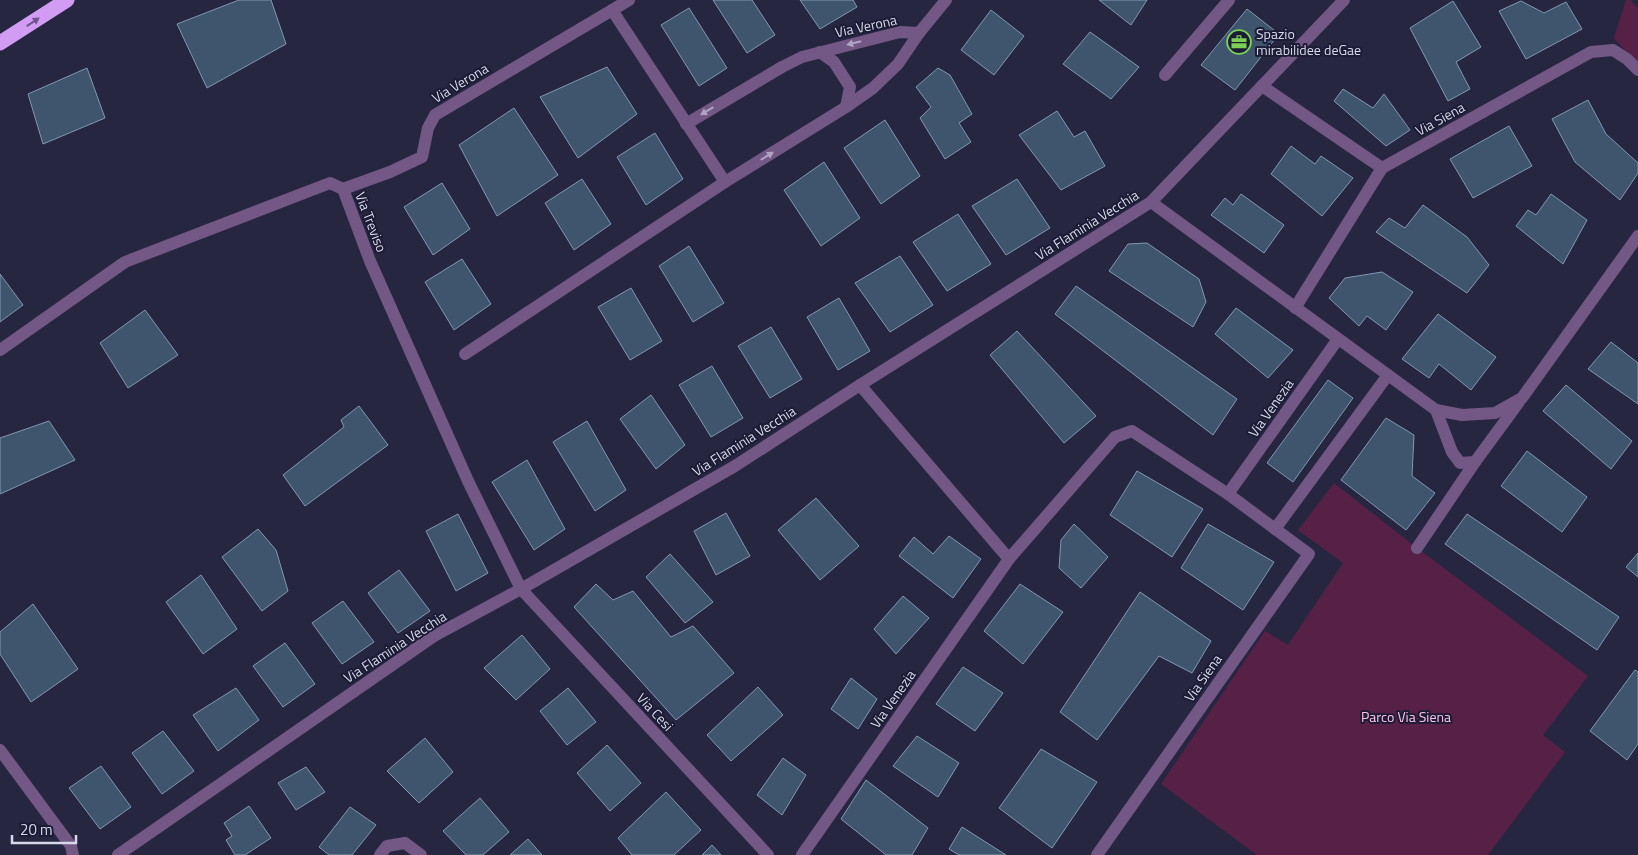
<svg xmlns="http://www.w3.org/2000/svg" width="1638" height="855" font-family="'Titillium Web',sans-serif">
  <rect width="100%" height="100%" fill="#262641"/>
  <g fill="#572147">
    <polygon points="1626,0 1630,0 1638,8 1638,65 1614,38"/>
    <polygon points="1334,483 1417,548 1588,676 1543,735 1565,752 1488,855 1257,855 1161,784 1265,631 1288,645 1343,563 1298,530"/>
  </g>
  <g fill="#3f546d" stroke="#8198b3">
    <polygon points="239,0 271,0 286,44 207,88 177,24"/>
    <polygon points="713,0 752,0 775,35 747,53"/>
    <polygon points="800,0 853,0 857,7 820,29"/>
    <polygon points="1099,0 1147,0 1131,25"/>
    <polygon points="1453,1 1481,47 1456,62 1470,89 1448,101 1410,28"/>
    <polygon points="1521,1 1544,13 1566,2 1582,29 1526,59 1499,11"/>
    <polygon points="689,8 727,68 699,86 661,25"/>
    <polygon points="1247,9 1279,34 1235,90 1201,65"/>
    <polygon points="991,10 1024,36 994,75 961,50"/>
    <polygon points="1090,32 1139,67 1111,99 1063,64"/>
    <polygon points="607,67 637,114 578,158 540,97"/>
    <polygon points="87,68 105,118 43,144 28,94"/>
    <polygon points="938,68 950,75 972,114 959,123 971,142 945,159 920,118 931,107 916,87"/>
    <polygon points="1343,89 1373,108 1384,94 1410,130 1386,146 1334,101"/>
    <polygon points="1588,100 1606,134 1638,163 1638,173 1620,200 1575,162 1552,119"/>
    <polygon points="514,108 558,175 497,216 459,145"/>
    <polygon points="1057,111 1074,137 1085,131 1105,166 1061,190 1019,135"/>
    <polygon points="885,120 920,176 881,204 844,148"/>
    <polygon points="1509,126 1532,166 1473,198 1450,159"/>
    <polygon points="655,133 683,179 646,205 617,157"/>
    <polygon points="1291,146 1315,164 1321,156 1353,178 1322,216 1271,174"/>
    <polygon points="824,162 860,218 821,246 784,190"/>
    <polygon points="582,179 611,224 574,250 545,203"/>
    <polygon points="1017,179 1050,228 1006,255 972,206"/>
    <polygon points="442,183 470,229 433,255 404,207"/>
    <polygon points="1241,194 1284,225 1264,253 1211,215 1225,198 1233,205"/>
    <polygon points="1551,194 1587,220 1563,264 1516,226 1528,210 1536,215"/>
    <polygon points="1423,205 1467,237 1489,265 1467,293 1376,232 1389,218 1405,228"/>
    <polygon points="958,214 991,264 947,291 913,242"/>
    <polygon points="1147,243 1199,279 1206,302 1193,327 1109,271 1128,244"/>
    <polygon points="689,246 724,303 693,322 659,266"/>
    <polygon points="900,256 933,305 890,332 855,283"/>
    <polygon points="462,259 491,304 454,330 425,282"/>
    <polygon points="1382,272 1413,292 1386,330 1367,316 1359,326 1329,298 1345,278"/>
    <polygon points="0,274 23,305 0,322"/>
    <polygon points="1076,286 1237,399 1213,435 1055,314"/>
    <polygon points="631,288 662,341 630,360 598,307"/>
    <polygon points="839,298 870,351 838,370 807,317"/>
    <polygon points="1236,308 1293,350 1268,378 1215,334"/>
    <polygon points="145,310 178,355 128,388 100,343"/>
    <polygon points="1438,314 1496,357 1471,390 1439,364 1429,378 1402,359"/>
    <polygon points="771,327 802,379 770,398 738,346"/>
    <polygon points="1017,331 1096,416 1064,443 990,355"/>
    <polygon points="1611,342 1638,363 1638,404 1588,369"/>
    <polygon points="712,366 743,418 711,437 679,385"/>
    <polygon points="1328,380 1353,398 1293,482 1267,463"/>
    <polygon points="1566,385 1632,441 1611,469 1543,411"/>
    <polygon points="651,395 685,445 656,469 620,419"/>
    <polygon points="359,406 388,445 305,506 283,475 344,427 341,420"/>
    <polygon points="1386,418 1414,435 1412,476 1435,493 1406,530 1341,480"/>
    <polygon points="49,421 75,460 0,494 0,438"/>
    <polygon points="587,421 626,490 595,511 553,442"/>
    <polygon points="1527,451 1587,497 1562,532 1501,486"/>
    <polygon points="527,460 565,529 534,550 492,482"/>
    <polygon points="1137,471 1203,509 1172,557 1110,515"/>
    <polygon points="816,498 859,546 820,580 778,530"/>
    <polygon points="726,513 750,556 716,575 694,531"/>
    <polygon points="458,514 488,573 456,591 426,531"/>
    <polygon points="1467,514 1619,617 1597,650 1445,544"/>
    <polygon points="1074,524 1108,557 1081,588 1059,568 1061,540"/>
    <polygon points="1208,524 1274,562 1243,610 1181,568"/>
    <polygon points="258,529 276,550 288,591 262,611 222,557"/>
    <polygon points="949,536 981,559 953,598 899,556 914,537 933,554"/>
    <polygon points="1638,553 1638,577 1626,567"/>
    <polygon points="670,554 713,602 685,623 646,577"/>
    <polygon points="399,570 430,611 398,633 368,593"/>
    <polygon points="201,575 237,629 203,654 166,602"/>
    <polygon points="596,584 613,600 633,591 671,637 693,626 734,673 676,720 574,607"/>
    <polygon points="1020,584 1063,612 1023,664 984,631"/>
    <polygon points="1140,592 1211,641 1192,673 1159,656 1097,740 1060,712"/>
    <polygon points="903,596 929,618 896,654 874,629"/>
    <polygon points="343,601 374,642 342,664 312,623"/>
    <polygon points="33,604 78,669 31,702 0,654 0,632"/>
    <polygon points="522,635 550,669 516,700 484,668"/>
    <polygon points="285,643 315,684 283,707 253,666"/>
    <polygon points="963,667 1003,693 975,731 936,704"/>
    <polygon points="1635,670 1638,672 1638,744 1627,760 1590,731"/>
    <polygon points="851,678 877,699 858,729 831,709"/>
    <polygon points="758,687 783,715 731,761 707,735"/>
    <polygon points="236,688 259,720 218,751 193,715"/>
    <polygon points="568,688 596,722 567,745 540,711"/>
    <polygon points="163,731 194,771 162,794 132,753"/>
    <polygon points="917,736 959,763 938,797 893,766"/>
    <polygon points="425,738 453,772 419,803 387,771"/>
    <polygon points="607,745 641,783 610,811 577,773"/>
    <polygon points="1041,749 1097,782 1052,848 999,808"/>
    <polygon points="783,758 806,775 782,815 757,795"/>
    <polygon points="101,766 131,807 100,829 69,788"/>
    <polygon points="306,767 325,792 296,810 278,783"/>
    <polygon points="866,780 928,828 912,855 886,855 841,819"/>
    <polygon points="666,792 701,830 674,855 632,855 618,838"/>
    <polygon points="480,798 509,832 483,855 466,855 443,831"/>
    <polygon points="249,806 271,838 245,855 235,855 226,840 232,836 224,823"/>
    <polygon points="350,807 376,825 352,855 329,855 319,847"/>
    <polygon points="962,827 1006,855 959,855 949,849"/>
    <polygon points="528,839 542,855 510,855"/>
    <polygon points="712,845 721,855 702,855"/>
  </g>
  <g fill="none" stroke-linecap="round" stroke-linejoin="round">
    <g stroke="#735784" stroke-width="12">
      <polyline points="820,52 834,62 850,87 846,107"/>
      <polyline points="1165,75 1229,0"/>
      <polyline points="1262,86 1382,168 1591,52 1613,50 1627,59 1638,70"/>
      <polyline points="686,124 782,67 802,57 900,32 919,33"/>
      <polyline points="725,182 846,107 873,88 898,64 919,33 946,0"/>
      <polyline points="343,189 390,172 422,157 428,128 435,115 629,0"/>
      <polyline points="1151,202 1436,410 1462,415 1495,413 1522,398 1638,236"/>
      <polyline points="1295,308 1382,168"/>
      <polyline points="0,350 125,262 330,183 343,189 370,261 468,481 521,589 768,855"/>
      <polyline points="465,354 725,182 612,10"/>
      <polyline points="860,385 1009,559"/>
      <polyline points="1436,410 1452,452 1460,463 1475,462 1519,402"/>
      <polyline points="1228,494 1338,339"/>
      <polyline points="1275,529 1388,375"/>
      <polyline points="1417,548 1475,462"/>
      <polyline points="0,750 71,846 73,855"/>
      <polyline points="118,855 434,636 521,589 735,466 860,385 1151,202 1344,0"/>
      <polyline points="380,855 387,846 405,843 421,855"/>
      <polyline points="802,855 1009,559 1115,437 1132,431 1228,494 1309,554 1097,855"/>
    </g>
    <polyline stroke="#d29bf4" stroke-width="15" points="0,43 67,0"/>
  </g>
  <defs><path id="oneway-solid" d="M-6-.8H1V-3.2L6.5 0L1 3.2V.8H-6Z" transform="scale(1.25)"/></defs>
  <use fill="#6e558c" href="#oneway-solid" transform="translate(33 22) rotate(-33)"/>
  <g fill="#afa5c2">
    <use href="#oneway-solid" transform="translate(854 43) rotate(166)"/>
    <use href="#oneway-solid" transform="translate(707 111) rotate(149)"/>
    <use href="#oneway-solid" transform="translate(767 156) rotate(-32)"/>
  </g>
  <defs>
    <g id="office-ring" transform="scale(1.25)"><circle r="9.5" fill="#1d1c36" stroke="#7cd155" stroke-width="1.5"/><path d="M-6-3h4V-5.5h4V-3h4V5H-6ZM-1-4.5V-3h2v-1.5ZM-6 0V1H6V0Z" fill="#7cd155"/></g>
  </defs>
  <g fill-rule="evenodd">
    <use href="#office-ring" x="1239" y="42"/>
  </g>
  <g text-anchor="middle" stroke-width="4" stroke-linejoin="round" paint-order="stroke">
    <g font-size="14" fill="#d7d9eb" stroke="#1d1c36">
      <text transform="translate(866 26) rotate(-12)" y="5">Via Verona</text>
      <text transform="translate(460 83) rotate(-31)" y="5">Via Verona</text>
      <text transform="translate(1440 119) rotate(-29)" y="5">Via Siena</text>
      <text transform="translate(371 222) rotate(69)" y="5">Via Treviso</text>
      <text transform="translate(1087 225) rotate(-32)" y="5">Via Flaminia Vecchia</text>
      <text transform="translate(1271 408) rotate(-55)" y="5">Via Venezia</text>
      <text transform="translate(744 441) rotate(-32)" y="5">Via Flaminia Vecchia</text>
      <text transform="translate(395 647) rotate(-33)" y="5">Via Flaminia Vecchia</text>
      <text transform="translate(1203 678) rotate(-55)" y="5">Via Siena</text>
      <text transform="translate(893 699) rotate(-55)" y="5">Via Venezia</text>
      <text transform="translate(655 712) rotate(47)" y="5">Via Cesi</text>
    </g>
    <g font-size="14" fill="#d7d9eb" stroke="#1d1c36" text-anchor="start">
      <text x="1256" y="39">Spazio<tspan x="1256" dy="16">mirabilidee deGae</tspan></text>
    </g>
    <g font-size="14" fill="#fec2e8" stroke="#1d1c36">
      <text x="1406" y="722">Parco Via Siena</text>
    </g>
  </g>
  <path d="M12 835v8h64v-8" fill="none" stroke="#d7d9eb" stroke-width="2.5"/>
  <text x="20" y="835" font-size="15" fill="#d7d9eb" stroke="#1d1c36" stroke-width="4" paint-order="stroke">20 m</text>
</svg>
